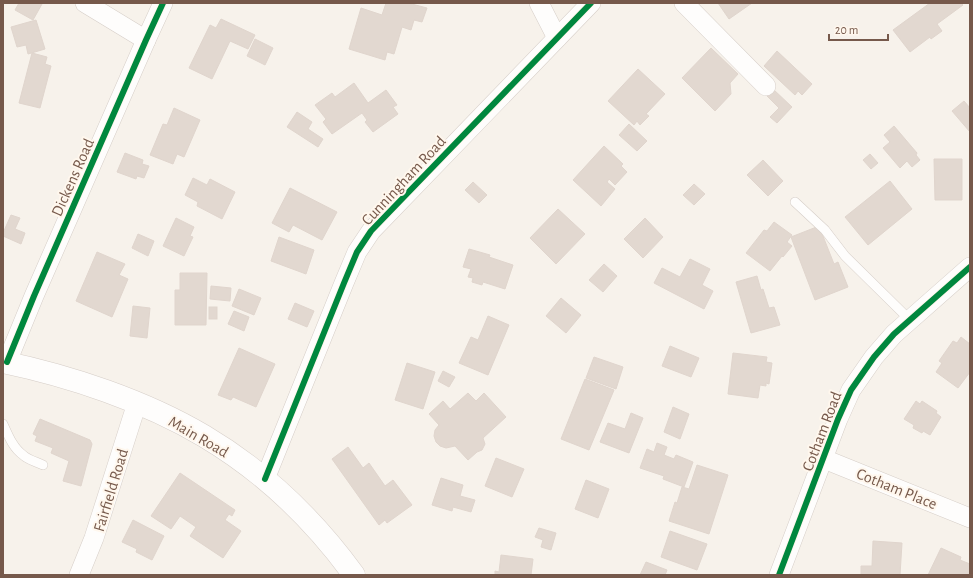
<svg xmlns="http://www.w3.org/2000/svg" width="973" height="578" font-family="'Alegreya Sans',sans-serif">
  <rect width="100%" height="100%" fill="#f7f2eb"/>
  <g fill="#e2d8d0" stroke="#e0d5cd">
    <polygon points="19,3 41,3 42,4 33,20 15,10"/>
    <polygon points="386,3 408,3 427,8 422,22 414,20 411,30 402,27 394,54 387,52 385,60 349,49 361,8 382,15"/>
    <polygon points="718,3 752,3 729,19"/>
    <polygon points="930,3 961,3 963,5 937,24 942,31 931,39 930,37 910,52 893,30"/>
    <polygon points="221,19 255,35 248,49 230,41 212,79 189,68 210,25 216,28"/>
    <polygon points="36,20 45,49 28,54 26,45 17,47 11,27"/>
    <polygon points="255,39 273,48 265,65 247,56"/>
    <polygon points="711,48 738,74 730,83 731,94 715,111 682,78"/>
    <polygon points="777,51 812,84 802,95 798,91 795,95 764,66"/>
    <polygon points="32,53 47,57 45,64 51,66 40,108 19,103"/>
    <polygon points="638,69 665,94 646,114 649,116 640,125 637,121 634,125 608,101"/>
    <polygon points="354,83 368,103 386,90 397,105 393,107 398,114 373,132 365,122 367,120 362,113 332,134 323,122 326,119 315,105 332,93 335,97"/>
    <polygon points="773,89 792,107 777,123 770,117 779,108 767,96"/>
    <polygon points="964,101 970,108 970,132 952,111"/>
    <polygon points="174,108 200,120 184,157 177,154 173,164 150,155 163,124 167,125"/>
    <polygon points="297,112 312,122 308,129 323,139 318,147 287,127"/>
    <polygon points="629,124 647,141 637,151 619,135"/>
    <polygon points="894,126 917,153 916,155 920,160 912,167 907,161 900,168 883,148 890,142 884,135"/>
    <polygon points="604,146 623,164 621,166 627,172 615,185 609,179 607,182 615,189 601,206 573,180"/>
    <polygon points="125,153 143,160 142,164 149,166 144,178 137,176 136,179 117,172"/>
    <polygon points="870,154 878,163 871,169 863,160"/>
    <polygon points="934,159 962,159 962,200 935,200"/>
    <polygon points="763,160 783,181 768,196 747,175"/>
    <polygon points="193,178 207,185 210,179 235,192 222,219 197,206 198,202 185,195"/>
    <polygon points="890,181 912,209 868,245 845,217"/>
    <polygon points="473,182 487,195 479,203 465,190"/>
    <polygon points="694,184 705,194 694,205 683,195"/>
    <polygon points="290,188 337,212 322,240 293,225 289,232 272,223"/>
    <polygon points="558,209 585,234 556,264 530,238"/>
    <polygon points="11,215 20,218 15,229 25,233 21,244 3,236 3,233"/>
    <polygon points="176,218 194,227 190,236 193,237 184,256 163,246"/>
    <polygon points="645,218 663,237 643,258 624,239"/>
    <polygon points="774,222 792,235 787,242 792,246 783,257 782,256 770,271 746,253 764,230 767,231"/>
    <polygon points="819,226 834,264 838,262 848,287 815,300 791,237"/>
    <polygon points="138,234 154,241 148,256 132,248"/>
    <polygon points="279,237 314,250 306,274 271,261"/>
    <polygon points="469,249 490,255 489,257 513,265 505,289 483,282 482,285 472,282 473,278 468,277 471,269 463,267"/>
    <polygon points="97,252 125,264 119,275 128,279 112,317 76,301"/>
    <polygon points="690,259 710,269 702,285 713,291 704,309 654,283 662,268 680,277"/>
    <polygon points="604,264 617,276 603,292 589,280"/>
    <polygon points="180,273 207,273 206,325 175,325 175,290 180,290"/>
    <polygon points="757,276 761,290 763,289 769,308 774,307 780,325 751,333 736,282"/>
    <polygon points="211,286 231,288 230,301 210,299"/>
    <polygon points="239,289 261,298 254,315 232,306"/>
    <polygon points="561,298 581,315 566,333 546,316"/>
    <polygon points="295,303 314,311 307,327 288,319"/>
    <polygon points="133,306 150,308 147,338 130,336"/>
    <rect x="209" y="307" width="8" height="12"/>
    <polygon points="234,311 249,317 244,331 228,324"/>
    <polygon points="488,316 509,325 488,375 459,363 471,337 478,340"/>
    <polygon points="961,337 970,344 970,372 958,388 936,372 942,363 939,361 953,341 957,343"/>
    <polygon points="670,346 699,358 691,377 662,366"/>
    <polygon points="239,348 275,364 256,407 233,397 231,400 218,395"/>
    <polygon points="733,353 767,357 766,362 772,363 769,384 766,383 766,386 760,385 758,398 728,394"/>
    <polygon points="594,357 623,367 616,389 586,378"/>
    <polygon points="407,363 435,372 423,409 395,400"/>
    <polygon points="443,371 455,377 449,387 438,381"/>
    <polygon points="585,379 614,390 589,450 561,439"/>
    <polygon points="468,393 476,401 484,393 506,417 483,438 485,444 482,450 477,452 468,460 455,446 446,448 440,446 436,442 434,436 435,430 439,425 429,414 443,401 450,409"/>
    <polygon points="916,401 920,404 922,401 937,411 936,413 941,417 930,435 923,431 922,433 913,428 914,425 904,419"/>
    <polygon points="673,407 689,414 680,439 664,432"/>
    <polygon points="631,413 643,418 629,453 600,442 608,423 625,429"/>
    <polygon points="40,419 90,440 92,444 81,486 63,481 69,461 51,453 53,448 35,441 37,436 33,434"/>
    <polygon points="657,443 667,447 664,455 674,459 676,455 693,462 684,487 663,479 664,476 640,468 647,449 654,452"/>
    <polygon points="348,447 363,468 369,463 385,486 393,480 412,505 387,523 385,520 379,525 332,459"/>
    <polygon points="496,458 524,469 512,497 485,486"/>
    <polygon points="697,465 728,475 709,534 669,521 675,502 677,503 682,487 689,489"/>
    <polygon points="180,473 235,510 232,516 229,514 225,520 241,531 223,558 190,536 196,527 180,516 171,529 151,516"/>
    <polygon points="441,478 463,485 460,496 475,500 471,512 453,507 452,511 432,505"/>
    <polygon points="586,480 609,489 598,518 575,509"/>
    <polygon points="133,520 164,536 152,560 136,552 137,549 122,542"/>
    <polygon points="539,528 556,533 551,550 541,547 543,540 535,537"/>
    <polygon points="670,531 707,544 697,570 661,557"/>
    <polygon points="873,541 902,543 900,575 861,575 861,566 872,566"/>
    <polygon points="941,548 961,557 960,560 970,564 970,575 928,575"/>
    <polygon points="501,555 533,559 531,575 495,575 495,571 499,572"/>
    <polygon points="646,562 667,570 665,575 640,575"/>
  </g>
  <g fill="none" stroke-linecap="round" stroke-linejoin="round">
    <g stroke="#d6cec8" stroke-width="10">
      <g id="service">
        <polyline points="795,202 825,230 845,256 910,320"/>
        <path d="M3,424C8,435 13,448 23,455C28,460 37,462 43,465"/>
      </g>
    </g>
    <g stroke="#d6cec8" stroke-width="20">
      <g id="minor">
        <polyline points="85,3 146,40"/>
        <polyline points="539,3 557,38"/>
        <polyline points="684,3 766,86"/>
        <polyline points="7,362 34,296 146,40 163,3"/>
        <polyline points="824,459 970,518"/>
        <polyline points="265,479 344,283 357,252 371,231 591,3"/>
        <polyline points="79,575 94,538 137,403"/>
        <polyline points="779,575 838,419 851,390 874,357 894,334 970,267"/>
      </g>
    </g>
    <g stroke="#d6cec8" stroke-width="23">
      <path id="secondary" d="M3,362C70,376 145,401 204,436C263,471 314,520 354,575"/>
    </g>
    <use href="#service" stroke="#fefdfc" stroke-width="9"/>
    <use href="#minor" stroke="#fefdfc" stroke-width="19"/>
    <use href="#secondary" stroke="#fefdfc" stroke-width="22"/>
    <g stroke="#fff7ed" stroke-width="8">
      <g id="cycleway">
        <polyline points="7,362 34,296 146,40 163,3"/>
        <polyline points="265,479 344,283 357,252 371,231 591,3"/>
        <polyline points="779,575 838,419 851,390 874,357 894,334 970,267"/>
      </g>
    </g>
    <use href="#cycleway" stroke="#00873e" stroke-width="6"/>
  </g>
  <g text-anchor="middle" stroke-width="4" stroke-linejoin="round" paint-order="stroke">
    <g font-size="16" fill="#76594b" stroke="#fff7ed">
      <text transform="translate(72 177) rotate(-66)" y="6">Dickens Road</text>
      <text transform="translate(403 180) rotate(-47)" y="6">Cunningham Road</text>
      <text transform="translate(821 431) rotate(-69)" y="6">Cotham Road</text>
      <text transform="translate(199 436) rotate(30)" y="6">Main Road</text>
      <text transform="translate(897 488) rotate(22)" y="6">Cotham Place</text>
      <text transform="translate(110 490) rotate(-73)" y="6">Fairfield Road</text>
    </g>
  </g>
  <rect width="973" height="578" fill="none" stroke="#76594b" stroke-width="8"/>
  <path d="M829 34v6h59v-6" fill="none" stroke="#76594b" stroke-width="2"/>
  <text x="835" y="34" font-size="12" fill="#76594b" stroke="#fff7ed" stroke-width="3" paint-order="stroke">20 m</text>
</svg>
